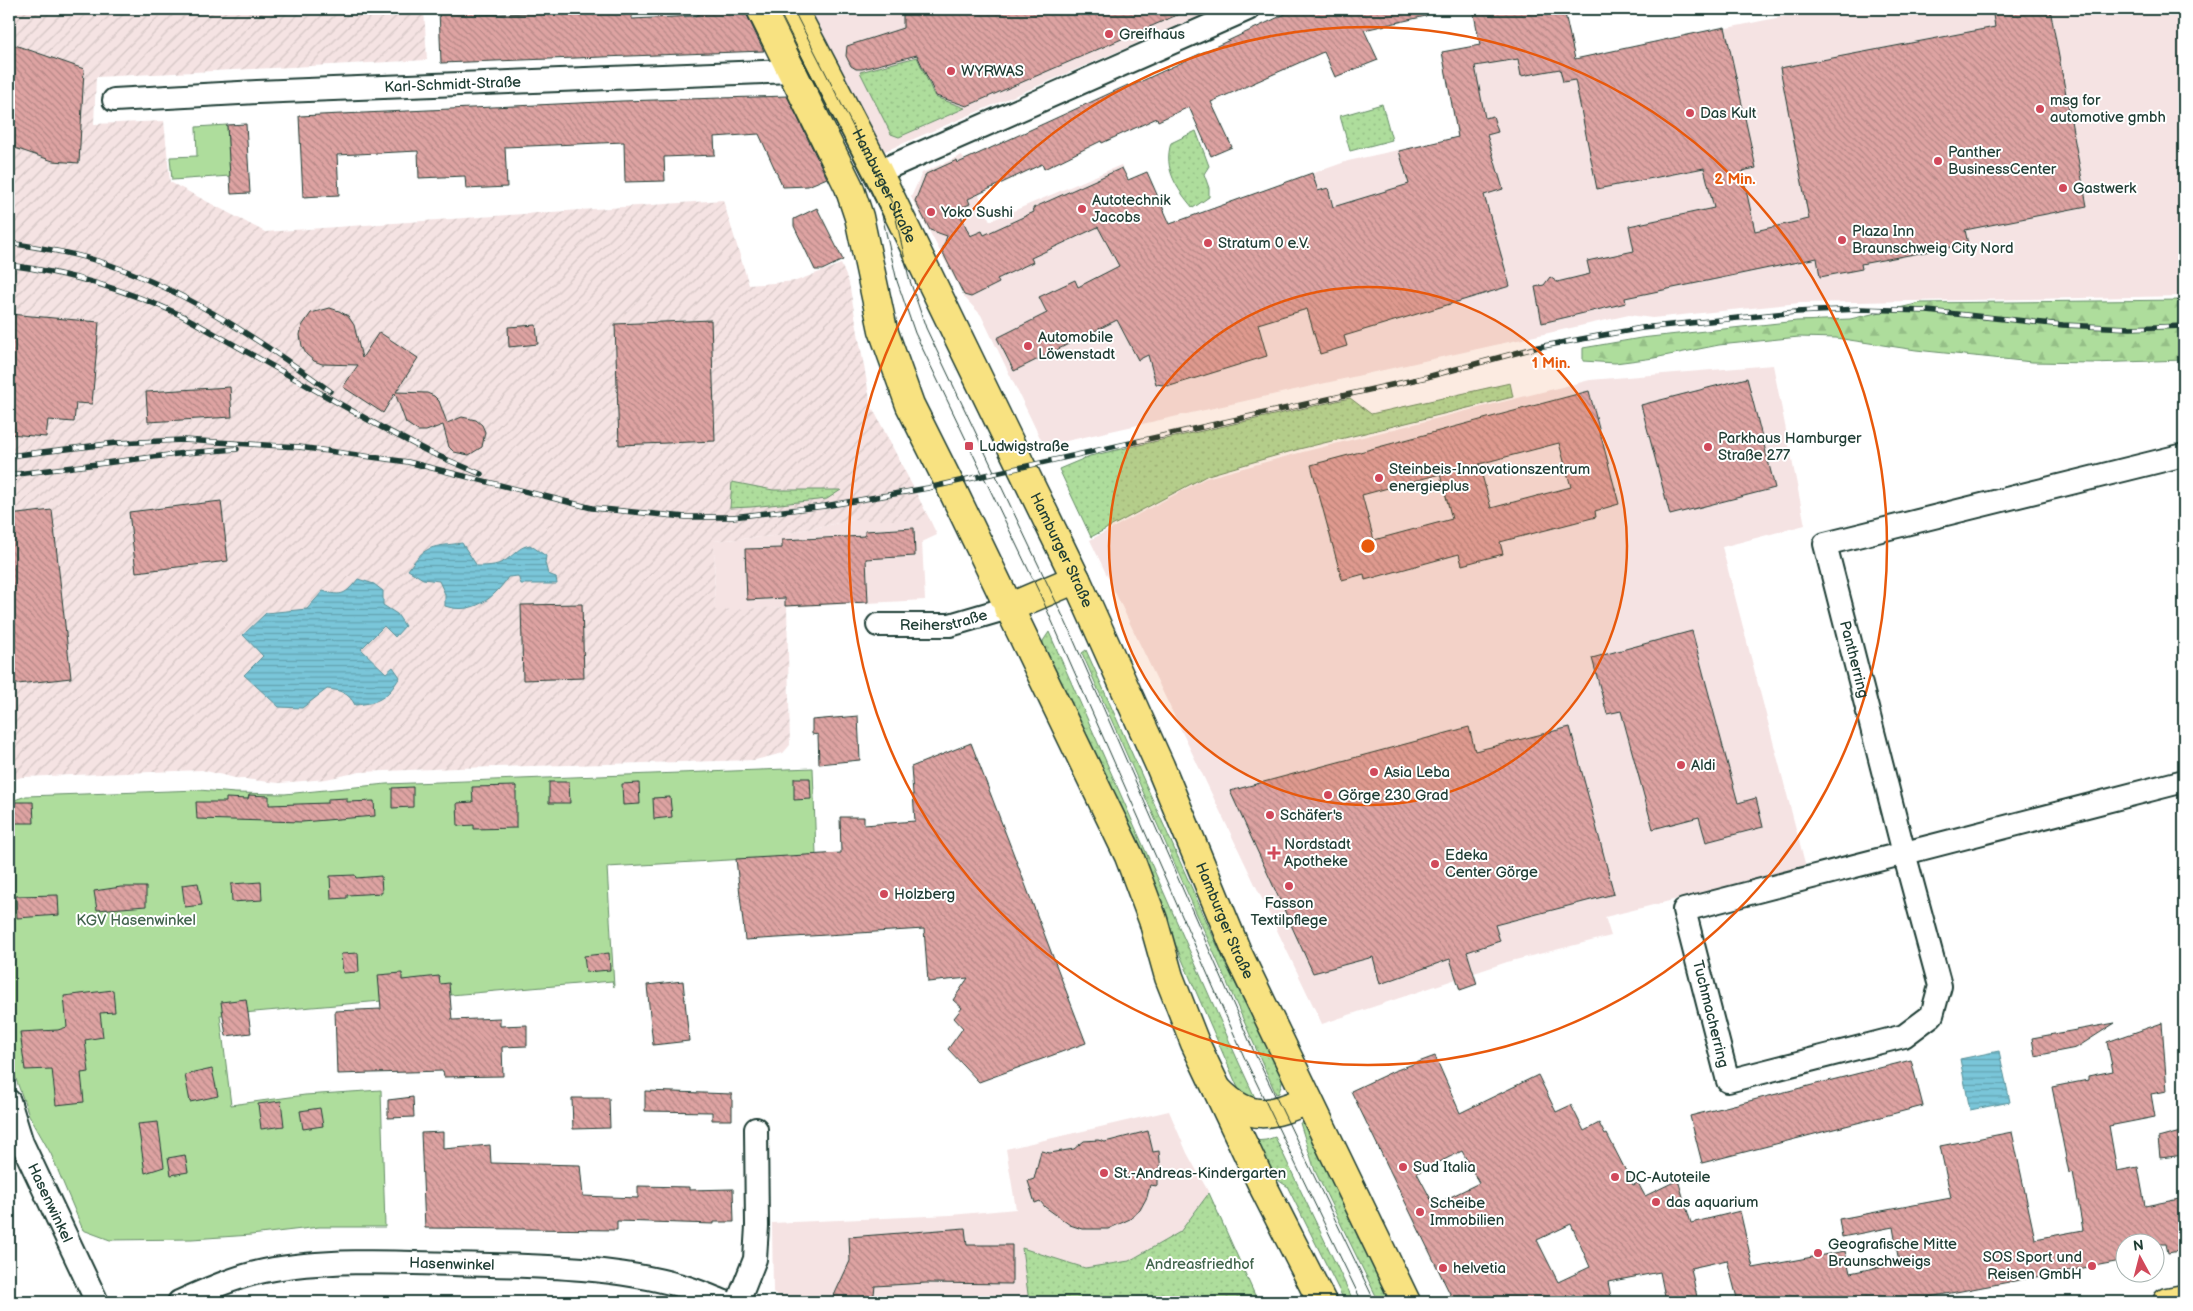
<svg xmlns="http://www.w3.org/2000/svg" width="2193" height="1311" font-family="'Balsamiq Sans',sans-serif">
  <defs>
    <pattern id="industrial-furrows" width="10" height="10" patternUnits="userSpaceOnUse" patternTransform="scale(1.25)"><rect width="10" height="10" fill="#f5e3e3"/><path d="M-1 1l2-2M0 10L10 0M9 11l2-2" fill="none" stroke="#d2c4c3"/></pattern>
    <pattern id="grass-dots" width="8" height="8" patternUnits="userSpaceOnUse" patternTransform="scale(1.25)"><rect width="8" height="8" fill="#aedd9c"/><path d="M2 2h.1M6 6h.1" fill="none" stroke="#95bf87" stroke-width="1.8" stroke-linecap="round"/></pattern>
    <pattern id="forest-firs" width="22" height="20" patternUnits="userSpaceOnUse" patternTransform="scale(1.25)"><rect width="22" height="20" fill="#aedd9c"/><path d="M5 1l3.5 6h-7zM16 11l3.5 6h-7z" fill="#95bf87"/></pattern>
    <pattern id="water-rules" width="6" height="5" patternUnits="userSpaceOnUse" patternTransform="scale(1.25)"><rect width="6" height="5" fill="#7ac6d9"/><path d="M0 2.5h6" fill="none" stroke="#63a2b1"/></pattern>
    <pattern id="building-back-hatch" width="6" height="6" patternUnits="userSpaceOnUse" patternTransform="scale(1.25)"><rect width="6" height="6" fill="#dea3a2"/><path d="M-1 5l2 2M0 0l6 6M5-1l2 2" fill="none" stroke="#b38685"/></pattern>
  </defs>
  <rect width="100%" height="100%" fill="#fff"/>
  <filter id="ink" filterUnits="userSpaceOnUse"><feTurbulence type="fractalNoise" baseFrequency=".02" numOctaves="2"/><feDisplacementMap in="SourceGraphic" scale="10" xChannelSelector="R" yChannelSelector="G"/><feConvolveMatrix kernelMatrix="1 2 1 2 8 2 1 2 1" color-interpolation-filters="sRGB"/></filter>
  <g filter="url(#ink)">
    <g fill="#f5e3e3">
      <polygon points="806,9 1217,9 876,155"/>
      <polygon points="1820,9 2184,9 2184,296 1800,303 1652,318 1629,315 1044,446 981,315 965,298 911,197 922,173 962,155 990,221 1121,165 1128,180 1165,226 1348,161 1457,137 1442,52 1552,32 1551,23 1567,20 1575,59"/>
      <polygon points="1773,365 1805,525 1722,547 1806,867 1605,917 1611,936 1507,962 1322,1024 1090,540 1206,478 1299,453 1590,380"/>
      <polygon points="854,520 930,520 937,535 922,542 925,600 715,611 714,541 773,536"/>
      <polygon points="1169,1111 1187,1153 1209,1193 1180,1232 1129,1261 1085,1268 1022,1248 1029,1302 787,1302 773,1292 772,1223 951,1215 1016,1209 1006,1149"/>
    </g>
    <polygon fill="url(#industrial-furrows)" points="9,9 424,9 427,60 96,77 94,124 164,121 170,182 265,232 723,200 749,285 796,281 841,264 849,283 871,405 930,520 854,520 773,536 714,541 715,610 787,607 790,745 783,753 755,760 457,768 360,772 326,779 279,783 235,778 202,770 22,777 9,781"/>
    <g fill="url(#grass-dots)" stroke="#668d68">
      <polygon points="917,57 935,97 965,108 899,137 891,134 860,72"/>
      <polygon points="1382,104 1392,140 1350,151 1340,116"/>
      <path d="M1196,131L1209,166L1204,174L1209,188V197L1193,208C1177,189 1163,169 1171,143Z"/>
      <polygon points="1510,383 1513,397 1299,449 1208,475 1091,537 1059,469 1090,456 1350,398 1371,414"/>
      <polygon points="732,482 773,490 841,490 827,499 751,507 730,508"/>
      <polygon points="1049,632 1239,1063 1257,1102 1244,1096 1238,1088 1133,847 1041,656 1043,641"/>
      <polygon points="1086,650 1225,963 1283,1078 1279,1093 1276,1094 1082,653"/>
      <polygon points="1304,1122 1392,1302 1379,1302 1315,1171 1300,1123"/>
      <path d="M1275,1137L1354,1302H1345L1287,1186C1267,1175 1264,1160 1254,1141L1266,1140Z"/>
      <polygon points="1209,1193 1258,1302 1029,1302 1022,1248 1085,1268 1129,1261 1180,1232"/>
    </g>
    <polygon fill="url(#forest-firs)" stroke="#668d68" points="2184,300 2184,360 2092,363 2032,362 1916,350 1836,338 1799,337 1719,345 1654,358 1615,363 1583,361 1583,348 1641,338 1797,321 1850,319 1921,303"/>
    <g fill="#aedd9c" stroke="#668d68">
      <polygon points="227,125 230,176 172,180 170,157 197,156 196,127"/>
      <polygon points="813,768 816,855 607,867 614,987 612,981 220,1015 231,1105 305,1095 381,1090 385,1227 319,1227 251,1235 192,1239 110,1240 83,1230 51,1154 29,1115 13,1071 9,1046 9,802 26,796 199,790 235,793 285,794 386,784"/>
    </g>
    <g fill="url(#water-rules)" stroke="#568f97">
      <path d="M462,543L477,566C489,566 500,566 510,557C518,551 520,547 530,545L546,556L545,563L548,574L556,577L557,584H521L518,576L508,577C494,599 472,615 445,606V594L439,581L423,579L408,570C426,544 432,547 462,543Z"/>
      <path d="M358,579L374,584L383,591V605L397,614L405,626L395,637L384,626L361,649L386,673L393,667L400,677C387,698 379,703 355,705C349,693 340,690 327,689L302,708L279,707L244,675L263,656L243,635L266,613L307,609L323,591C342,597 346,594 358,579Z"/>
      <polygon points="1999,1051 2010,1102 1970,1110 1960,1059"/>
    </g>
    <g fill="url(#building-back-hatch)" stroke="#1f3d34" fill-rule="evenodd">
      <polygon points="439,9 476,9 476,15 632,9 632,19 695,16 710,9 744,9 764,51 441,63"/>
      <polygon points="903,9 1191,9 967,106 936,96 917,55 862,69 856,69 851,66 846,56 847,46 903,28"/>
      <polygon points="1296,9 1426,9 1426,16 1364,30 1378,60 1335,77 1324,52 1321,53 1211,102 1232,147 1211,156 1189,107 1158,121 1157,118 1102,143 1101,141 1044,169 1042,164 968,199 970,204 958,209 970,236 982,231 984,235 1034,212 1033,208 1122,168 1128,180 1147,172 1170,224 1312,173 1318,191 1328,188 1333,207 1409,184 1399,151 1458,137 1442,52 1480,45 1473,9 1564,9 1575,59 1725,27 1756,168 1742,171 1755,231 1809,219 1780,68 1995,27 1992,9 2050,9 2087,206 1965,230 1968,244 1861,264 1862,269 1820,277 1817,258 1625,298 1626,303 1542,323 1535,287 1544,285 1550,277 1557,282 1590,274 1587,261 1634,251 1629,226 1714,208 1704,168 1597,189 1575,80 1563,82 1560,69 1521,76 1518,59 1475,66 1485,118 1493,116 1498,132 1487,135 1503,189 1484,195 1510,286 1344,336 1347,346 1320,354 1307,309 1258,324 1267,356 1170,386 1156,384 1148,355 1138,360 1117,320 1014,371 997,338 1047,313 1039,297 1075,280 1078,287 1119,266 1098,227 1031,258 1033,262 997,279 999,283 971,297 964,295 942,251 947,236 930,230 915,201 926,174 957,160 958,163 1128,85 1129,87"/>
      <polygon points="9,43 84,69 79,163 53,161 9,146"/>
      <polygon points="787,96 827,178 808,186 783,187 759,134 714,137 715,155 664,157 665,181 625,182 624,142 505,147 507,187 466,189 465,176 419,178 418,151 337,155 339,195 303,197 299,116 622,101"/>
      <polygon points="246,124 250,193 231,194 227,125"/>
      <polygon points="817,208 843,260 822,270 815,270 794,226 794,219"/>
      <polygon points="330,308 339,311 348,316 354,325 362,358 379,332 418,358 396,392 427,393 434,396 439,401 447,423 462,417 476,420 482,425 485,432 482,447 469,455 454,452 449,447 443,425 426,431 418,431 406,423 395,393 383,413 343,387 358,365 322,364 314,361 306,354 302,346 300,335 302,326 311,313"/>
      <polygon points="9,314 99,322 92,404 76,403 74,422 48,420 46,437 9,434"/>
      <polygon points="711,320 715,441 619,445 615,324"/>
      <polygon points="536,325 538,344 509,347 508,327"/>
      <polygon points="1747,378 1775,488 1670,515 1641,405"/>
      <polygon points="230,387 232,417 148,422 146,392"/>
      <path d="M1589,391L1619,504L1595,511L1596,517L1500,542L1503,554L1462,565L1459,554L1365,580L1364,574L1342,580L1311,465ZM1559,443L1571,487L1491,508L1479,464ZM1440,474L1452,519L1374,540L1362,495Z"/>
      <polygon points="221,501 228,561 136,572 129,512"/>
      <polygon points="52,510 71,678 9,685 9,515"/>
      <polygon points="914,528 915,556 866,559 868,602 785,606 785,598 747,600 745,549 782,548 782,540 865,536 865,531"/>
      <polygon points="582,604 584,678 523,680 521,605"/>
      <polygon points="1692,631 1738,803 1756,798 1763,827 1706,842 1699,817 1653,829 1621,711 1607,714 1592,658"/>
      <polygon points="858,716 860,760 819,764 818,735 812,734 812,720"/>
      <polygon points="1469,727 1475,751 1570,727 1614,894 1495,925 1500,941 1467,952 1477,984 1460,990 1450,959 1380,984 1373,957 1313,973 1230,791"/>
      <polygon points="971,743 1086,1043 979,1082 948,1049 963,1028 954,1018 962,1008 953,1000 968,978 928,982 924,929 745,940 736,859 841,853 840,817 864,817 864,825 915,821 911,767"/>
      <polygon points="794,778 810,778 811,799 794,800"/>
      <polygon points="549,782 569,782 570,803 549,803"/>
      <polygon points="639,783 640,804 623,805 622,784"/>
      <polygon points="516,786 516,828 474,829 474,825 458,826 457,803 473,802 472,787"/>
      <polygon points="413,787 413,807 392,808 392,788"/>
      <polygon points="249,795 269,796 269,805 328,803 328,799 347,798 347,802 374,801 375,816 302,822 197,819 196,802 226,802 226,798 248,799"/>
      <polygon points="670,797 672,817 654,819 653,798"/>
      <polygon points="13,802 33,802 34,823 13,823"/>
      <polygon points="355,875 356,878 381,876 382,893 347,895 347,898 331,899 330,876"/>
      <polygon points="261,882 262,900 232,902 231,884"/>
      <polygon points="198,883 202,905 185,907 182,885"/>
      <polygon points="121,887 146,887 146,906 97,910 94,891"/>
      <polygon points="58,895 59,915 17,918 16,896"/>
      <polygon points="358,953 359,972 343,973 341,954"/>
      <polygon points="609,953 610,970 586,972 584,956"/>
      <polygon points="402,973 402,980 439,976 440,984 449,983 452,1020 500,1018 500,1026 527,1025 527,1046 502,1047 503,1076 444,1077 443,1071 337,1074 335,1011 381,1009 378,975"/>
      <polygon points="683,981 689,1041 653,1045 647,985"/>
      <polygon points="113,990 115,1012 100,1013 103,1037 85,1040 89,1072 81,1073 84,1102 56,1105 52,1069 25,1070 20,1032 58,1030 67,1027 64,996"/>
      <polygon points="246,999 251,1033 226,1036 221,1002"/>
      <polygon points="2115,1023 2076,1048 2035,1056 2032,1038"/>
      <path d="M2162,1023L2167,1091L2151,1094L2155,1117L2109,1126L2117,1171L2138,1167L2145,1206L2184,1198V1250L2168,1253L2166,1244H2126V1260L1903,1302H1738L1727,1260L1691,1268L1698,1302H1666L1660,1272L1608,1282L1612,1302H1576L1574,1294L1557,1302H1454L1351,1091L1394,1071L1435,1056L1460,1113L1538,1075L1556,1112L1571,1105L1584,1131L1599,1123L1605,1135L1607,1134L1633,1185L1638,1183L1645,1196L1678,1180L1691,1223L1740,1211L1753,1268L1845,1251L1850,1273L1899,1263L1893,1227L1842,1237L1839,1219L1951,1198L1940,1146L2012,1132L2035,1239L2083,1230L2073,1172L2069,1173L2052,1087L2088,1080V1076L2113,1071L2107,1042ZM1462,1151L1479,1183L1434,1205L1417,1173ZM1571,1224L1590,1267L1558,1282L1537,1240Z"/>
      <polygon points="1911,1060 1923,1106 1702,1163 1690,1116"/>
      <polygon points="212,1069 218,1096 190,1102 185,1075"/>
      <polygon points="645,1091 732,1094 732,1120 712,1120 712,1112 645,1111"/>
      <polygon points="413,1097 414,1117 388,1118 388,1100"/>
      <polygon points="572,1098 609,1098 610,1128 573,1129"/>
      <polygon points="281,1101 284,1126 261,1129 258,1104"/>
      <polygon points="320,1108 323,1126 303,1129 300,1111"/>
      <polygon points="158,1122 164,1167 145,1173 138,1124"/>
      <polygon points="1148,1131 1153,1152 1159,1151 1161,1171 1157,1171 1157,1186 1150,1185 1147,1197 1140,1210 1130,1219 1108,1229 1082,1229 1070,1225 1045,1207 1040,1201 1035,1203 1028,1181 1034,1179 1041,1151 1050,1153 1074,1149 1084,1141 1098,1140 1105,1142"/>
      <polygon points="2184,1131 2184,1155 2160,1158 2158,1138"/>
      <polygon points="443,1132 443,1149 490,1145 491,1163 580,1165 583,1196 638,1198 638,1186 689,1187 689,1190 733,1189 734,1222 714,1222 714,1224 617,1221 617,1230 425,1228 421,1133"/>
      <polygon points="185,1155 188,1172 171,1175 168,1158"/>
      <polygon points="965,1228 967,1245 1012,1245 1012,1284 926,1283 875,1286 873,1302 831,1302 850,1261 849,1237"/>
    </g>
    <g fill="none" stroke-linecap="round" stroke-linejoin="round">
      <g stroke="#1f3d34" stroke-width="26">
        <g id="minor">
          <path id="s1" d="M114,100L257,92L791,71"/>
          <polyline points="878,172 1248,9"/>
          <path id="s2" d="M2184,455L1825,544L1904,853L1940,986L1932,1015L1904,1036L1728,1081L1684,910L2184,781"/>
          <path id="s3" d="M878,625H950L1008,608"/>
          <path id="s4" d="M9,1101L22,1143L97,1302"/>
          <path id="s5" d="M179,1302C206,1290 235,1277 264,1271C322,1259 394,1262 453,1264C530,1266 608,1265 682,1286C697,1290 711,1297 725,1302"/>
          <polyline points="738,1302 755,1259 757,1226 756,1129"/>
        </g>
      </g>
      <g stroke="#1f3d34" stroke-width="31">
        <g id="primary">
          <polyline points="761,9 849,187 859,217 883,330 910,405 949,483 1129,856 1153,920 1169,977 1195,1043 1265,1190 1322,1302"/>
          <path id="s6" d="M793,9L878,172L1076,579L1160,766L1237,952L1406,1302"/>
          <polyline points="1008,608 1076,579"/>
          <path d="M1219,1091C1250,1123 1271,1115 1308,1100"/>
          <polyline points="2167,1302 2184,1299"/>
        </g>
      </g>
      <use href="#minor" stroke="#fff" stroke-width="22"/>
      <use href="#primary" stroke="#f8e281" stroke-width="28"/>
      <g stroke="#1f3d34" stroke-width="1">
        <polyline points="778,9 882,215 897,281 915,333 1040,594 1245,1059 1362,1302"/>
        <polyline points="793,9 893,205 909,278 926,328 1067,625 1255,1054 1375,1302"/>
      </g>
      <g stroke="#1f3d34" stroke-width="5.5">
        <g id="rail">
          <path d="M9,243C43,248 80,254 113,266C192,294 262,342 330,391"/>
          <path d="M9,265C70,273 127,290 183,316L381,427L429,452L481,474"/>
          <polyline points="9,456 116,443 183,440 299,447 408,462 592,508 686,517 733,517 825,506 928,488 1427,377 1538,347 1642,328 1796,312 1860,309 1927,311 2063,325 2130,328 2184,326"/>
          <polyline points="9,475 185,453 237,449"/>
        </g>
      </g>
      <use href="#rail" stroke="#fff" stroke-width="4" stroke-dasharray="11" stroke-linecap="butt"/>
    </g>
  </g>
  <circle cx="1368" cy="546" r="259" fill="#e8590c" fill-opacity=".12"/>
  <g fill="none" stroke="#e8590c" stroke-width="2.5">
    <circle cx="1368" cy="546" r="259"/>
    <circle cx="1368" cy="546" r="519"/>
  </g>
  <g fill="#d1495b" stroke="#fff" stroke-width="2">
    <circle cx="1109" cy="34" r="5"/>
    <circle cx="951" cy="71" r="5"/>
    <circle cx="2040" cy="109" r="5"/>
    <circle cx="1690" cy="113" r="5"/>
    <circle cx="1938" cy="161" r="5"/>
    <circle cx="2063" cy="188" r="5"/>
    <circle cx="1082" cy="209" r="5"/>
    <circle cx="931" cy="212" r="5"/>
    <circle cx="1842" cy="240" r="5"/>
    <circle cx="1208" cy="243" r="5"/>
    <circle cx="1028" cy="346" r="5"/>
    <rect x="964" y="441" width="10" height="10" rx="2.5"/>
    <circle cx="1708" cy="447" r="5"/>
    <circle cx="1379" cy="478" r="5"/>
    <circle cx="1681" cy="765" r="5"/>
    <circle cx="1374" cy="772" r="5"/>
    <circle cx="1328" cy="795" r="5"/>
    <circle cx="1270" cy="815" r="5"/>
    <path d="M1271.5 845.5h5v5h5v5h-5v5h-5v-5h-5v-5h5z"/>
    <circle cx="1435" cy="864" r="5"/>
    <circle cx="1289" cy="886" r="5"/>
    <circle cx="884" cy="894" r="5"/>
    <circle cx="1403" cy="1167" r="5"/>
    <circle cx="1104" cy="1173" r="5"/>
    <circle cx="1615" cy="1177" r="5"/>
    <circle cx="1656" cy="1202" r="5"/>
    <circle cx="1420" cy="1212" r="5"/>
    <circle cx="1818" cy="1253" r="5"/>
    <circle cx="2092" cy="1266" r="5"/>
    <circle cx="1443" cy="1268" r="5"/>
  </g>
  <g text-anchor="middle" stroke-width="4" stroke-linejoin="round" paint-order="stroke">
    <g font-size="15" fill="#1f3d34" stroke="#fff" text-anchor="start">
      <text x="1119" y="39">Greifhaus</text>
      <text x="961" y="76">WYRWAS</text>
      <text x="2050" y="105">msg for<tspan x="2050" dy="17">automotive gmbh</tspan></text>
      <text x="1700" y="118">Das Kult</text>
      <text x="1948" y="157">Panther<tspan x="1948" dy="17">BusinessCenter</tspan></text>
      <text x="2073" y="193">Gastwerk</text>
      <text x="1092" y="205">Autotechnik<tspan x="1092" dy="17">Jacobs</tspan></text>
      <text x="941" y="217">Yoko Sushi</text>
      <text x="1852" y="236">Plaza Inn<tspan x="1852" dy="17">Braunschweig City Nord</tspan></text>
      <text x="1218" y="248">Stratum 0 e.V.</text>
      <text x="1038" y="342">Automobile<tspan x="1038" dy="17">Löwenstadt</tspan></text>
      <text x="1718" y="443">Parkhaus Hamburger<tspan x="1718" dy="17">Straße 277</tspan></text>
      <text x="979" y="451">Ludwigstraße</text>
      <text x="1389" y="474">Steinbeis-Innovationszentrum<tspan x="1389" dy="17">energieplus</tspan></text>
      <text x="1691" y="770">Aldi</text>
      <text x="1384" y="777">Asia Leba</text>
      <text x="1338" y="800">Görge 230 Grad</text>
      <text x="1280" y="820">Schäfer's</text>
      <text x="1284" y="849">Nordstadt<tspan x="1284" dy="17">Apotheke</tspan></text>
      <text x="1445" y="860">Edeka<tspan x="1445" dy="17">Center Görge</tspan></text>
      <text x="894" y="899">Holzberg</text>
      <text x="1289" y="908" text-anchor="middle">Fasson<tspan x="1289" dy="17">Textilpflege</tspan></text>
      <text x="1413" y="1172">Sud Italia</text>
      <text x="1114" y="1178">St.-Andreas-Kindergarten</text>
      <text x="1625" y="1182">DC-Autoteile</text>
      <text x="1666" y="1207">das aquarium</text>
      <text x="1430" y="1208">Scheibe<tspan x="1430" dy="17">Immobilien</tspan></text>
      <text x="1828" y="1249">Geografische Mitte<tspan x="1828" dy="17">Braunschweigs</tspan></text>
      <text x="2082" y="1262" text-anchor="end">SOS Sport und<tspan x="2082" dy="17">Reisen GmbH</tspan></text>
      <text x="1453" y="1273">helvetia</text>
    </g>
    <g font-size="15" fill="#1f3d34" stroke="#fff">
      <text dy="5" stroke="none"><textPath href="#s1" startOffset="339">Karl-Schmidt-Straße</textPath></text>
      <text dy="5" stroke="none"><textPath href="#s6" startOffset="199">Hamburger Straße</textPath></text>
      <text dy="5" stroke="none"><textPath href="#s6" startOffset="604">Hamburger Straße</textPath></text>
      <text dy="5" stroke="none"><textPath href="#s3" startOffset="66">Reiherstraße</textPath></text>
      <text dy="5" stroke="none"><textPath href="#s2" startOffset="489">Pantherring</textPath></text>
      <text dy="5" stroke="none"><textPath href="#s6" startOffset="1009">Hamburger Straße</textPath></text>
      <text transform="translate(1711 1014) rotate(76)" y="5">Tuchmacherring</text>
      <text dy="5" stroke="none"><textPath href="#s4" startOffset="110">Hasenwinkel</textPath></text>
      <text dy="5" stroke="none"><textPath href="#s5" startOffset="279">Hasenwinkel</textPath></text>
    </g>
    <g font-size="15" fill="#43654e" stroke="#fff">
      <text x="136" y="925">KGV Hasenwinkel</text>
      <text x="1200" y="1269">Andreasfriedhof</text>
    </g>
  </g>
  <circle cx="1368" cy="546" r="8" fill="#e8590c" stroke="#fff" stroke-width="2.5"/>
  <g font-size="15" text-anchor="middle" font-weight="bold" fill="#e8590c" stroke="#fff" stroke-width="4" stroke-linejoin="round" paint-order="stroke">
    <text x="1735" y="184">2 Min.</text>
    <text x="1551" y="368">1 Min.</text>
  </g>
  <rect width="2193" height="1311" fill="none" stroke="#fff" stroke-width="30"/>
  <rect x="15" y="15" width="2163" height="1281" fill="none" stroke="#1f3d34" stroke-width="2" filter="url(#ink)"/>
  <g transform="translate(2140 1258) rotate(353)"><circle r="24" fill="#ffffff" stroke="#a5b1ae"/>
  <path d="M0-4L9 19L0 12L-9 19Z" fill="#d1495b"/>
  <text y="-8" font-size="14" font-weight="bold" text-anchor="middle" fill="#1f3d34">N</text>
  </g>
</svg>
